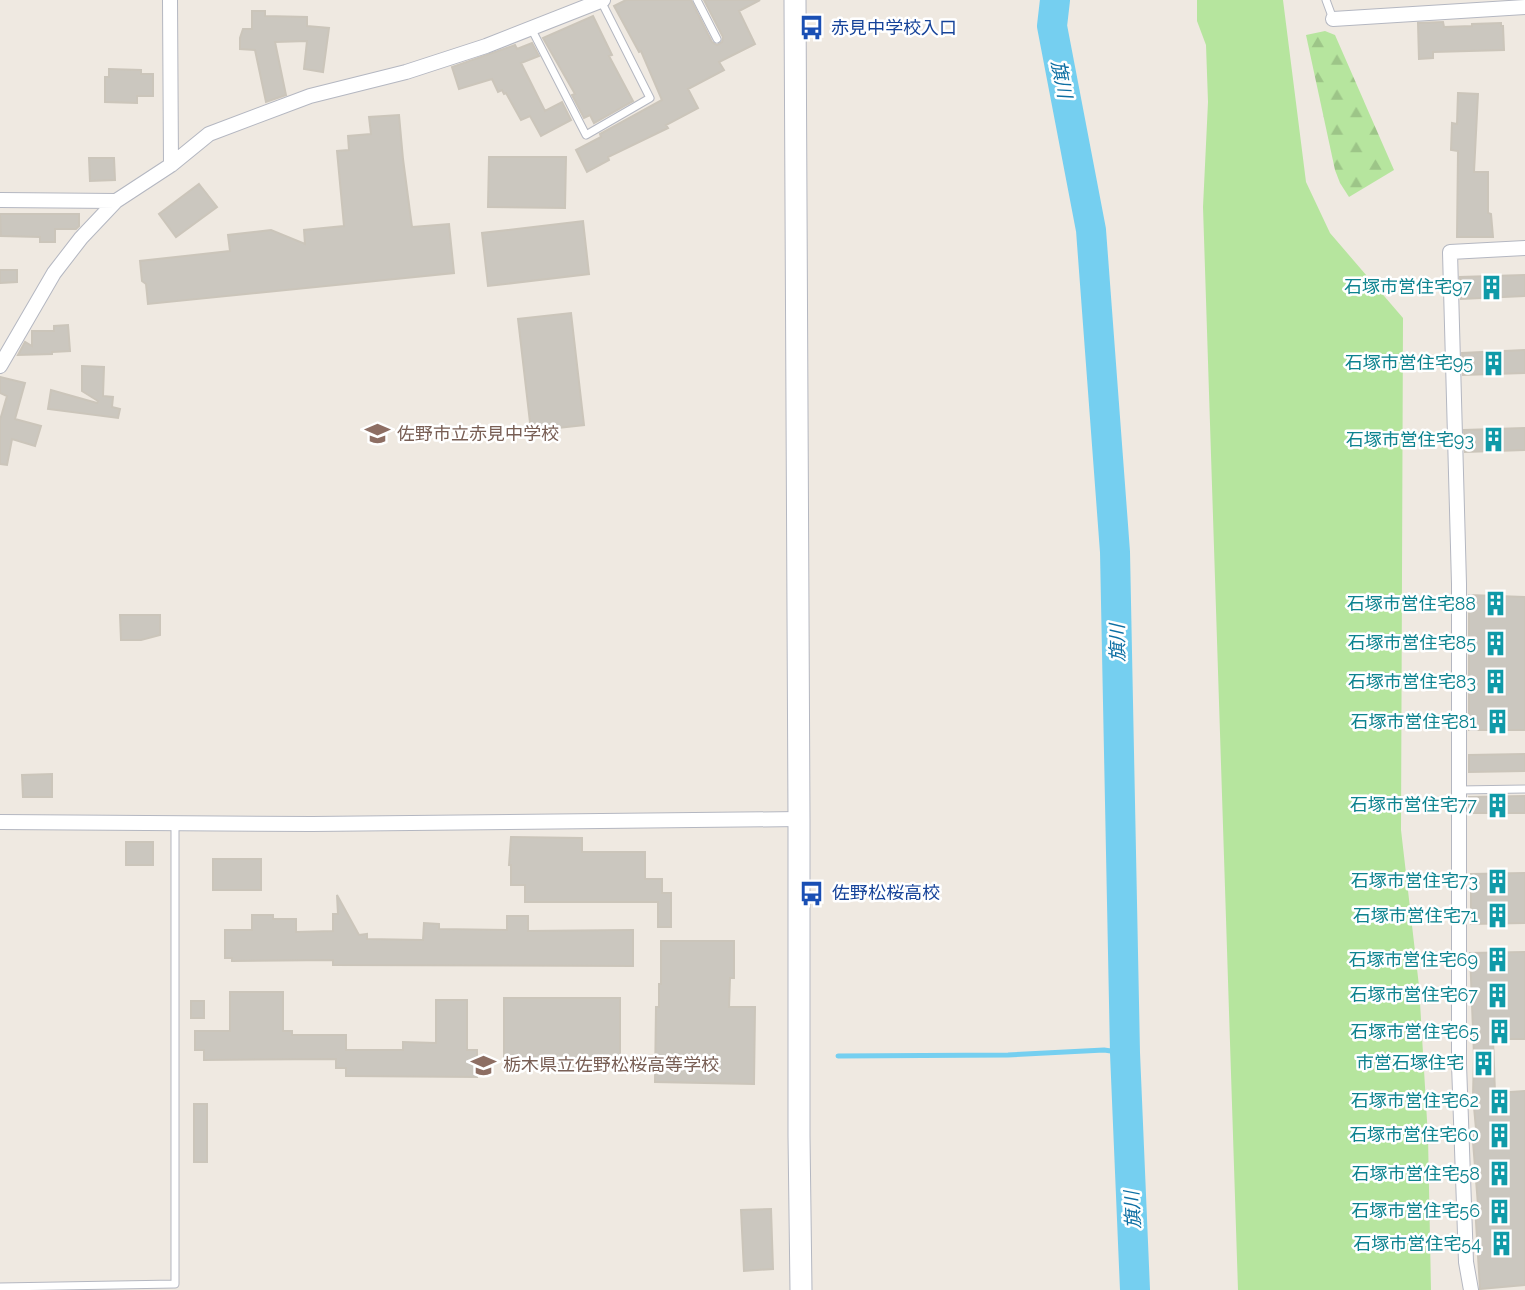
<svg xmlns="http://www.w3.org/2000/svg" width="1525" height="1290" viewBox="0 0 1525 1290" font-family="Raleway,'Noto Sans JP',sans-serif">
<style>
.forest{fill:url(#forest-firs)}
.park{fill:#b6e59e}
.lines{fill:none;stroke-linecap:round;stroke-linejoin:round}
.stream{stroke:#75cff0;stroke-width:5}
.river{stroke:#75cff0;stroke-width:30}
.building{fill:#cbc7bf;stroke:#cbc5ba;stroke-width:2}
.lane-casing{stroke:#b4b7c1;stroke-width:9}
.street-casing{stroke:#b4b7c1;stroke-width:16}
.secondary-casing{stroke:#b4b7c1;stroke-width:23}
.lane{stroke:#fff;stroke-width:7}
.street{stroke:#fff;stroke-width:14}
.secondary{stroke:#fff;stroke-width:21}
.labels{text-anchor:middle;stroke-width:5;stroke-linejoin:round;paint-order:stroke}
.transit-label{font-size:18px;fill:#164399;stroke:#fff;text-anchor:start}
.culture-label{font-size:18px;fill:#0d838f;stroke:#fff;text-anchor:end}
.education-label{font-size:18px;fill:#785e54;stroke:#fff;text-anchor:start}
.water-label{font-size:19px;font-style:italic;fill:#0d6fa3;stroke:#fff}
</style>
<defs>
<pattern id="forest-firs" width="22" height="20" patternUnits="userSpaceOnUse" patternTransform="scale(1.75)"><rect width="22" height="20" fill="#b6e59e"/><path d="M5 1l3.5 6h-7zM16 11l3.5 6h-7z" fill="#9dc588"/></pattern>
</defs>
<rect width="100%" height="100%" fill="#efe9e1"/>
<path class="forest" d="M1325 31 1335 35 1394 170 1349 197 1340 183 1335 170 1306 35Z"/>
<path class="park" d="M1197 0H1283L1306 182 1330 233 1403 318 1401 830 1419 986 1428 1137 1431 1290H1238L1203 207 1208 102 1206 45 1197 21Z"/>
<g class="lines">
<path class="stream" d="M838 1056 1008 1055 1104 1050 1125 1053"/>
<path class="river" d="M1055 0 1052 26 1091 230 1115 552 1125 1053 1135 1290"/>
</g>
<path class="building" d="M626 0H691L712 42 717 45 722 42 723 37 704 0H760L739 11 755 44 719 62 724 70 688 89 698 108 666 125 668 128 608 157 609 160 587 172 576 150 601 137 600 134 662 100 641 51 639 52 614 6Z
M252 11H265V16L307 17V26L329 28 323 72 304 69 307 41 275 42 286 95 266 102 255 50 240 49V38L243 29H252Z
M593 16 612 55 609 56 633 101 594 123 590 115 584 118 572 95 575 94 543 38Z
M1443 22 1444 27 1472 26V24L1501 23V26H1503L1504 50 1433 52V58L1419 59 1418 23Z
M532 43 539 56 521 63 545 111 562 102 571 120 541 136 530 116 521 120 506 93 504 94 502 90 498 92 492 79 459 89 452 67 515 45 517 49Z
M109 69 141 70V74H153V96H137V103L105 102V77H109Z
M1458 93 1478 94 1474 172H1488V213L1491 214 1493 237H1457L1458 151 1451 150 1452 123 1457 124Z
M399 115 403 159 412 227 449 224 454 273 148 304 146 284 142 281 140 261 230 251 228 235 271 230 305 244 304 230 344 226 337 151 349 150 348 136 371 134 369 117Z
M489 157H566L565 208 488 207Z
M89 158H114L115 180 90 181Z
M199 184 217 207 176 237 159 214Z
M0 214H79V226L76 229H55V242H40V237L1 236Z
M583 221 589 274 488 286 482 233Z
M0 270H17V282L0 283Z
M1525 275V296L1461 299 1460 277Z
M571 313 584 425 531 431 518 319Z
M68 325 70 351 52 352V354L18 355 25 342 32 346V331H54V326Z
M1525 350V373L1463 375 1462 353Z
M82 366 104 367 103 396 113 397 112 407 120 409 118 418 48 409 51 390 97 403 98 401 82 391Z
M0 377 25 383 15 419 41 426 35 446 12 439 7 465 0 464V420L7 396 0 393Z
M1525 428V450L1465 452 1464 430Z
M1469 595 1525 597V730H1469Z
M120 615H160V635L141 640H121Z
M1525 754V771L1469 772V755Z
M52 774V797H23L22 775Z
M1525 796V813H1469V797Z
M511 837 582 838V852H645V879H662V893H671V927H658V902H525V885H511V865H509Z
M126 842H153V865H126Z
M213 859H261V890H213Z
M1525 873V923L1471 924V874Z
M337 895 359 935 367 934V939L423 940 424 923 439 924V929L507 930V916H528V931L633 930V966L333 965V960L232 961V958H225V930H252V915H273V919H296V932L333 931V914H338Z
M661 941H734V978H730L729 1007H755L754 1084 655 1082 656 1007H659V984H661Z
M1525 952V1039H1493L1495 1093 1525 1091V1285L1480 1289 1475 1205H1478L1472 1129H1476L1473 1096 1474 1056 1470 953Z
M230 992H283V1031H292V1035H346V1050H403V1042L436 1043V1000H467V1050H477V1077L346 1076V1068H336V1059L204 1060V1050H195V1031H230Z
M504 998H620V1068H504Z
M191 1001H204V1018H191Z
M194 1104H207V1162H194Z
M771 1209 773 1269 744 1271 741 1210Z"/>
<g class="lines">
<defs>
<path id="lane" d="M697 0 717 39
M1326 0 1333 19
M531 28 586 135 650 98 601 1
M1459 790 1525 789
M0 1287 175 1284V824"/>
<path id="street" d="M170 0 171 165
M1333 19 1525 7
M0 200 116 201
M0 366 54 273 81 238 116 201 171 165 209 134 310 96 406 72 486 46 603 0
M0 822 312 824 799 819
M1471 1290 1466 1262 1459 1064V584L1450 252 1525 248"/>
<path id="secondary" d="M795 0 799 819V1136L801 1290"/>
</defs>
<use href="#lane" class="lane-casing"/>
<use href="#street" class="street-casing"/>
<use href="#secondary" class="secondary-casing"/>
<use href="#lane" class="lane"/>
<use href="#street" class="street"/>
<use href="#secondary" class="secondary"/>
</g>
<defs>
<symbol id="bus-bare" viewBox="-9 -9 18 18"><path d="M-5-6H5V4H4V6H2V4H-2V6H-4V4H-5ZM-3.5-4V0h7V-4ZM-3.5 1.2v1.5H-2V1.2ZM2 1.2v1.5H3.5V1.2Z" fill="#1a4fb4" stroke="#fff" stroke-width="2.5" paint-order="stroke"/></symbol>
<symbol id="building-bare" viewBox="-9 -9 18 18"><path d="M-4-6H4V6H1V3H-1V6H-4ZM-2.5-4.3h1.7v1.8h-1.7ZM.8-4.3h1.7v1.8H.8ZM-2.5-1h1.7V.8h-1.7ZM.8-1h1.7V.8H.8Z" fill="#0f9aa8" stroke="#fff" stroke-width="2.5" paint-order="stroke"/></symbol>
<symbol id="school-bare" viewBox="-9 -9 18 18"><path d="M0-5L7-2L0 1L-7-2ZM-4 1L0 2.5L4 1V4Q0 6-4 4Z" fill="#8d6e63" stroke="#fff" stroke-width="2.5" paint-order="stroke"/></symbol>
</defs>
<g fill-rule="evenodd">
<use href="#bus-bare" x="794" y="10" width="35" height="35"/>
<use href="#building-bare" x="1474" y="270" width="35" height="35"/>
<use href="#building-bare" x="1476" y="346" width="35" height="35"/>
<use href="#school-bare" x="360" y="416" width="35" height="35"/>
<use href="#building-bare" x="1476" y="422" width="35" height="35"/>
<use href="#building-bare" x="1478" y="586" width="35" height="35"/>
<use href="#building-bare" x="1478" y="626" width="35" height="35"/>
<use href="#building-bare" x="1478" y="664" width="35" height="35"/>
<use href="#building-bare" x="1480" y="704" width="35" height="35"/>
<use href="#building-bare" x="1480" y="788" width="35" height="35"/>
<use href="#building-bare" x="1480" y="864" width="35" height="35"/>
<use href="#bus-bare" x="794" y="876" width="35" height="35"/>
<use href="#building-bare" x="1480" y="898" width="35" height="35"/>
<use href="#building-bare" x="1480" y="942" width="35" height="35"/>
<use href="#building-bare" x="1480" y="978" width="35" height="35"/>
<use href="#building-bare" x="1482" y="1014" width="35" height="35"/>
<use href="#building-bare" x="1466" y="1046" width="35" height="35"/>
<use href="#school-bare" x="466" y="1048" width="35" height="35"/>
<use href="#building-bare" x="1482" y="1084" width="35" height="35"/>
<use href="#building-bare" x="1482" y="1118" width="35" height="35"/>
<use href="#building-bare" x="1482" y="1156" width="35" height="35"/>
<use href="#building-bare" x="1482" y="1194" width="35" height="35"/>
<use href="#building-bare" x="1484" y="1226" width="35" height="35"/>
</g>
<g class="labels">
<g class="transit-label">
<text x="831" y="34">赤見中学校入口</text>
<text x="832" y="899">佐野松桜高校</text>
</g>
<g class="culture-label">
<text x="1472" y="293">石塚市営住宅97</text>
<text x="1473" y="369">石塚市営住宅95</text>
<text x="1474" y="446">石塚市営住宅93</text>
<text x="1476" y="610">石塚市営住宅88</text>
<text x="1476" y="649">石塚市営住宅85</text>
<text x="1476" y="688">石塚市営住宅83</text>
<text x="1477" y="728">石塚市営住宅81</text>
<text x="1477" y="811">石塚市営住宅77</text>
<text x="1478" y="887">石塚市営住宅73</text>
<text x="1478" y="922">石塚市営住宅71</text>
<text x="1478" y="966">石塚市営住宅69</text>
<text x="1478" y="1001">石塚市営住宅67</text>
<text x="1479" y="1038">石塚市営住宅65</text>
<text x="1464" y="1069">市営石塚住宅</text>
<text x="1479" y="1107">石塚市営住宅62</text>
<text x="1479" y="1141">石塚市営住宅60</text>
<text x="1480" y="1180">石塚市営住宅58</text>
<text x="1480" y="1217">石塚市営住宅56</text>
<text x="1481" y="1250">石塚市営住宅54</text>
</g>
<g class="education-label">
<text x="397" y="440">佐野市立赤見中学校</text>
<text x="503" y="1071">栃木県立佐野松桜高等学校</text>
</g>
<g class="water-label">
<text transform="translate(1062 79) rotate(79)" y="7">旗川</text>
<text transform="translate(1117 643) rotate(-91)" y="7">旗川</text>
<text transform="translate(1132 1210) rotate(-93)" y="7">旗川</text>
</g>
</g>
</svg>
